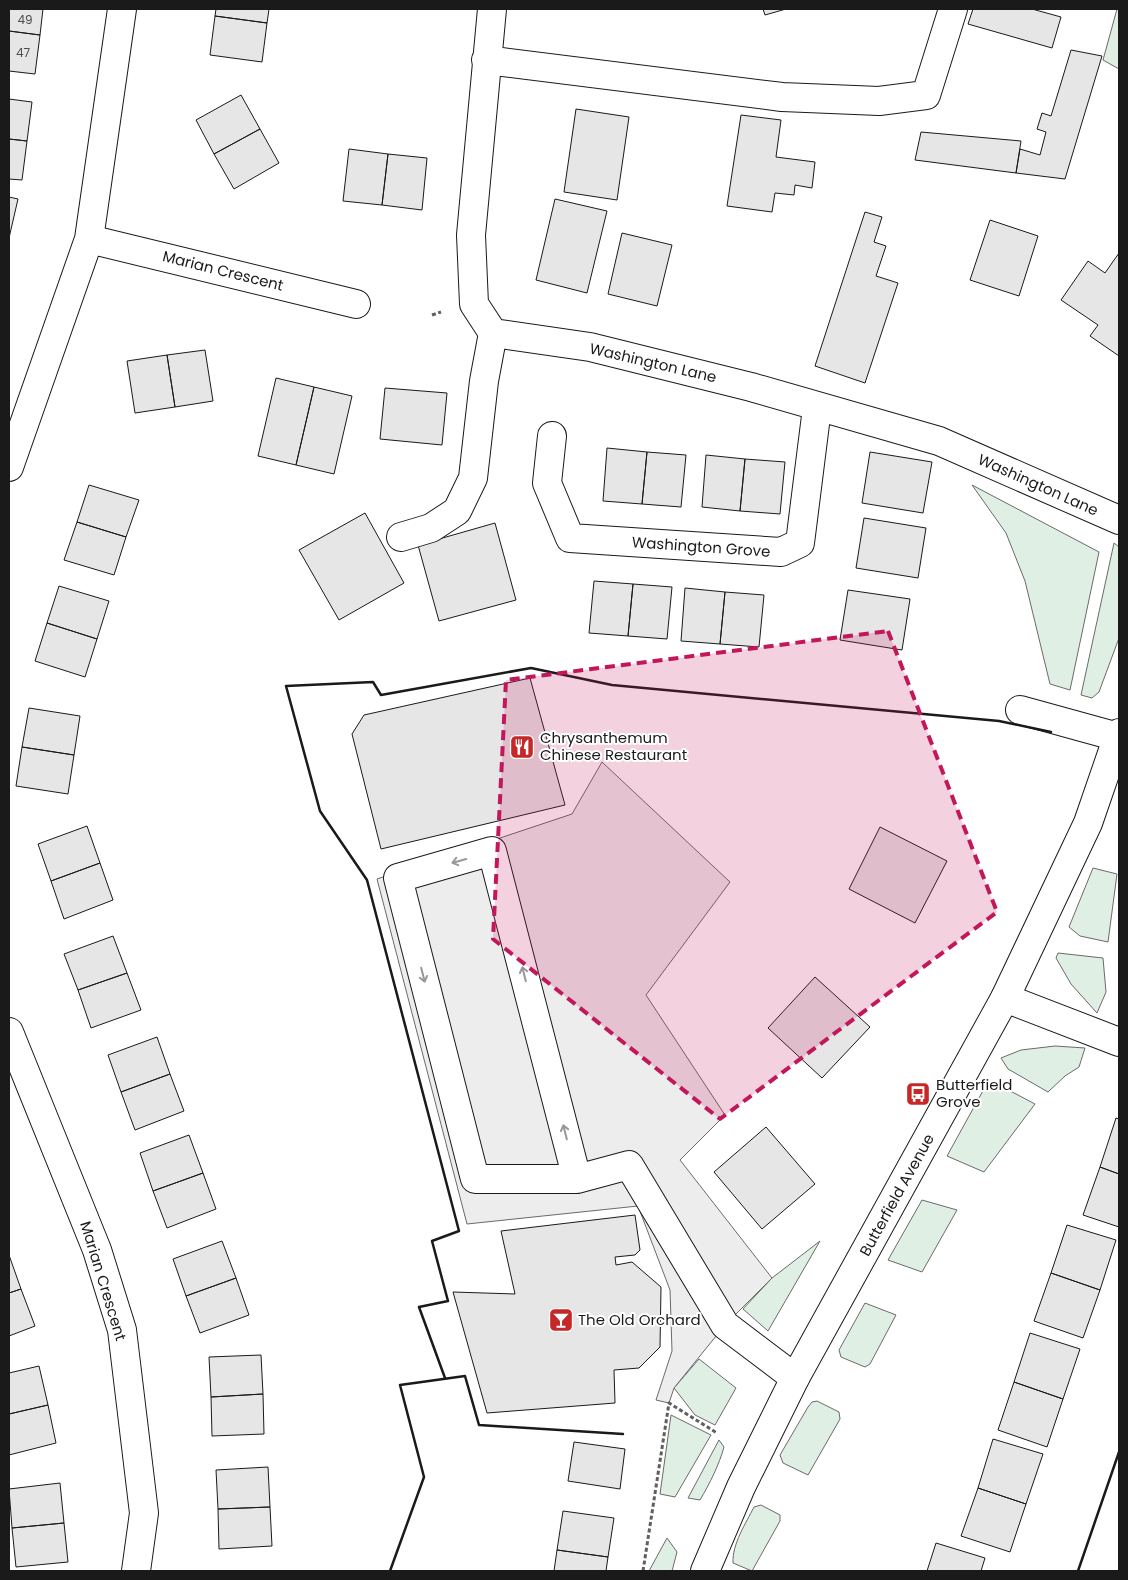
<svg xmlns="http://www.w3.org/2000/svg" width="1128" height="1580" viewBox="0 0 1128 1580" font-family="Poppins,sans-serif">
<style>
.green{fill:#e0efe3;stroke:#6a6a6a}
.parking{fill:#ededed;stroke:#6a6a6a}
.building{fill:#e6e6e6;stroke:#1a1a1a}
.lines{fill:none;stroke-linecap:round;stroke-linejoin:round}
.minor-casing{stroke:#1a1a1a;stroke-width:30}
.major-casing{stroke:#1a1a1a;stroke-width:30}
.path{stroke:#5f5f5f;stroke-width:3;stroke-dasharray:4 2.5;stroke-linecap:butt}
.minor{stroke:#fff;stroke-width:28}
.major{stroke:#fff;stroke-width:28}
.wall{stroke:#1a1a1a;stroke-width:2.5}
.oneway{stroke:#989898}
.marked{fill:#c2185b;fill-opacity:0.2;stroke:#c2185b;stroke-width:4;stroke-dasharray:10 6;stroke-linejoin:round}
.labels{text-anchor:middle;stroke-width:4;stroke-linejoin:round;paint-order:stroke}
.number-label{font-size:12px;fill:#4d4d4d}
.street-label{font-size:15px;fill:#1a1a1a;stroke:#fff}
.poi-label{font-size:15px;fill:#1a1a1a;stroke:#fff;text-anchor:start}
</style>
<rect width="100%" height="100%" fill="#fff"/>
<path class="green" d="M1117 9H1119V69L1103 60Z
M972 485 1099 552 1070 690 1050 684 1025 581 1006 533Z
M1114 543 1119 547V638L1099 692 1092 698 1081 695Z
M1093 868 1117 874 1108 942 1080 936 1069 927Z
M1058 953 1103 958 1106 992 1097 1013 1071 984 1056 958Z
M1055 1046 1085 1048 1079 1067 1065 1076 1048 1092 1008 1069 1001 1058 1021 1050Z
M999 1085 1035 1104 984 1172 947 1156 985 1087Z
M922 1200 957 1210 922 1272 888 1260Z
M820 1241 768 1331 743 1309 772 1278Z
M865 1303 896 1315 870 1364 865 1367 841 1357 839 1350Z
M699 1359 736 1388 715 1425 695 1415 674 1388Z
M817 1401 839 1412 840 1419 808 1475 783 1463 780 1455 808 1407 812 1402Z
M671 1415 711 1435 675 1497 660 1494Z
M719 1440 724 1447C719 1465 710 1483 700 1500L688 1498Z
M761 1505 780 1515V1521L752 1571 733 1563C732 1544 746 1523 754 1507Z
M667 1538 677 1552 672 1571H649Z"/>
<path class="parking" d="M602 762 730 882 646 995 725 1115 680 1160 772 1278 725 1325 674 1388 669 1403 656 1400 672 1351 670 1290 638 1206 467 1224 377 879 572 814Z"/>
<path class="building" d="M9 9H43L40 35 9 31Z
M216 9H269L267 23 215 16Z
M763 9H786L765 15Z
M973 9H1032L1061 17 1052 48 968 24Z
M215 16 267 23 262 62 210 55Z
M9 31 40 35 35 74 9 71Z
M1071 50 1102 56 1065 179 1016 173 1020 149 1040 155 1046 132 1037 129 1042 113 1051 116Z
M241 95 260 129 214 154 196 120Z
M9 99 32 102 27 141 9 139Z
M576 109 629 117 617 200 564 192Z
M741 115 781 120 776 157 815 162 812 188 795 185 794 195 775 193 772 212 727 206Z
M260 129 279 163 234 189 214 154Z
M921 132 1021 141 1016 173 915 160Z
M9 139 27 141 22 180 9 179Z
M349 149 388 154 382 205 343 201Z
M388 154 427 158 422 210 382 205Z
M9 197 18 199 9 238Z
M555 199 607 211 587 293 536 280Z
M865 212 882 217 874 242 886 246 876 276 898 283 865 383 815 366Z
M990 220 1038 236 1019 296 970 280Z
M622 233 672 245 657 306 608 294Z
M1119 253V356L1090 336 1098 325 1061 300 1088 261 1105 273Z
M205 350 213 401 175 407 167 355Z
M167 355 175 407 135 413 127 361Z
M276 378 314 387 296 465 258 456Z
M314 387 352 396 334 474 296 465Z
M385 388 447 393 442 445 380 439Z
M607 448 647 452 642 504 603 501Z
M647 452 686 455 681 507 642 504Z
M870 452 932 462 923 513 862 503Z
M706 455 745 459 740 511 702 507Z
M745 459 785 462 780 514 740 511Z
M89 485 139 500 126 537 77 522Z
M365 513 404 583 339 620 299 550Z
M864 518 926 528 918 578 856 568Z
M77 522 126 537 114 575 64 560Z
M495 523 516 600 439 621 418 545Z
M594 581 633 584 628 636 589 633Z
M633 584 672 587 667 639 628 636Z
M59 586 109 601 97 639 47 623Z
M685 588 725 592 720 644 681 641Z
M848 590 910 599 902 650 840 640Z
M725 592 764 595 759 647 720 644Z
M47 623 97 639 85 677 35 661Z
M530 678 565 805 381 849 352 734 364 715Z
M29 708 80 716 74 755 22 747Z
M22 747 74 755 68 794 16 786Z
M87 826 100 863 51 881 38 844Z
M880 827 947 861 915 923 849 889Z
M100 863 113 900 64 919 51 881Z
M113 936 127 973 78 990 64 954Z
M127 973 141 1010 91 1028 78 990Z
M815 977 870 1027 822 1078 768 1028Z
M157 1037 170 1074 121 1092 108 1055Z
M170 1074 184 1111 135 1130 121 1092Z
M1116 1118 1119 1119V1174L1100 1167Z
M766 1127 815 1184 762 1229 714 1172Z
M189 1135 203 1173 153 1191 140 1153Z
M1100 1167 1119 1174V1227L1083 1215Z
M203 1173 216 1209 167 1228 153 1191Z
M635 1215 640 1250 635 1255 615 1257 616 1265 632 1262 661 1287 660 1347 639 1368 614 1370 615 1403 487 1413 453 1292 515 1294 501 1231Z
M1067 1225 1116 1240 1100 1290 1051 1273Z
M222 1241 236 1278 186 1296 173 1259Z
M9 1255 21 1289 9 1293Z
M1051 1273 1100 1290 1083 1338 1034 1321Z
M236 1278 249 1315 200 1333 186 1296Z
M21 1289 35 1326 9 1336V1293Z
M1030 1333 1080 1349 1063 1399 1014 1382Z
M261 1355 263 1394 211 1397 209 1357Z
M39 1366 48 1405 9 1414V1373Z
M1014 1382 1063 1399 1047 1447 998 1430Z
M263 1394 264 1434 212 1436 211 1397Z
M48 1405 56 1443 9 1455V1414Z
M993 1439 1043 1454 1026 1504 978 1488Z
M574 1442 625 1449 620 1489 568 1481Z
M268 1467 270 1507 218 1509 216 1470Z
M60 1483 64 1523 12 1528 9 1489Z
M978 1488 1026 1504 1010 1552 961 1536Z
M270 1507 272 1546 219 1549 218 1509Z
M563 1511 614 1518 608 1557 557 1550Z
M64 1523 68 1562 16 1567 12 1528Z
M936 1543 985 1558 981 1571H927Z
M557 1550 608 1557 606 1571H554Z"/>
<g class="lines">
<defs>
<path id="minor" d="M492 9 471 235 474 304 493 333 590 347 751 387 939 441 1119 520
M486 60 782 97 879 101 926 95 953 9
M89 239 356 304
M552 436 547 483 570 538 781 552 800 543 817 408
M9 467 89 239 122 9
M401 537 431 528 457 511 473 478 484 381 493 333
M1020 710 1118 737
M1005 998 1119 1042
M9 1032 97 1250 122 1330 144 1513 136 1571
M577 1179 492 851 398 878 475 1179H577L629 1165 725 1325 795 1378"/>
<path id="major" d="M705 1571 741 1487 795 1378 1005 998 1088 823 1119 733"/>
</defs>
<use href="#minor" class="minor-casing"/>
<use href="#major" class="major-casing"/>
<path class="path" d="M432 315 441 312
M643 1571 669 1403 717 1433"/>
<use href="#minor" class="minor"/>
<use href="#major" class="major"/>
<path class="wall" d="M445 1378 419 1307 448 1301 432 1241 459 1231 367 880 320 811 286 686 373 682 381 695 531 668 612 685 999 721 1051 732
M390 1571 424 1477 400 1385 465 1376 479 1425 623 1434
M1078 1571 1119 1452"/>
</g>
<defs><path id="oneway-shaft" d="M-6 0H5M1.5-3L5.5 0L1.5 3" fill="none" stroke-width="1.6" stroke-linecap="round" stroke-linejoin="round" transform="scale(1.25)"/></defs>
<g class="oneway">
<use href="#oneway-shaft" transform="translate(459 861) rotate(164)"/>
<use href="#oneway-shaft" transform="translate(524 974) rotate(-104)"/>
<use href="#oneway-shaft" transform="translate(423 975) rotate(76)"/>
<use href="#oneway-shaft" transform="translate(565 1132) rotate(-104)"/>
</g>
<path class="marked" d="M888 631 997 912 720 1119 493 939 506 680Z"/>
<defs>
<symbol id="restaurant-square" viewBox="-11 -11 22 22"><rect x="-9" y="-9" width="18" height="18" rx="4" fill="#c62828" stroke="#fff"/><path d="M-5-6h1v4h1v-4h1v4h1v-4h1v5L-1.5 .5V6h-2V.5L-5-1ZM5-6V6H3V1.5H1.5Q1.5-4 5-6Z" fill="#fff"/></symbol>
<symbol id="bus-square" viewBox="-11 -11 22 22"><rect x="-9" y="-9" width="18" height="18" rx="4" fill="#c62828" stroke="#fff"/><path d="M-5-6H5V4H4V6H2V4H-2V6H-4V4H-5ZM-3.5-4V0h7V-4ZM-3.5 1.2v1.5H-2V1.2ZM2 1.2v1.5H3.5V1.2Z" fill="#fff"/></symbol>
<symbol id="bar-square" viewBox="-11 -11 22 22"><rect x="-9" y="-9" width="18" height="18" rx="4" fill="#c62828" stroke="#fff"/><path d="M-6-5H6L.8 .8V4.5H3.5V6h-7V4.5H-.8V.8Z" fill="#fff"/></symbol>
</defs>
<g fill-rule="evenodd">
<use href="#restaurant-square" x="508" y="733" width="28" height="28"/>
<use href="#bus-square" x="904" y="1080" width="28" height="28"/>
<use href="#bar-square" x="547" y="1306" width="28" height="28"/>
</g>
<g class="labels">
<g class="number-label">
<text x="25" y="24">49</text>
<text x="23" y="57">47</text>
</g>
<g class="street-label">
<text transform="translate(223 271) rotate(14)" y="5">Marian Crescent</text>
<text transform="translate(653 363) rotate(13)" y="5">Washington Lane</text>
<text transform="translate(1038 485) rotate(24)" y="5">Washington Lane</text>
<text transform="translate(701 547) rotate(4)" y="5">Washington Grove</text>
<text transform="translate(897 1195) rotate(-61)" y="5">Butterfield Avenue</text>
<text transform="translate(103 1281) rotate(73)" y="5">Marian Crescent</text>
</g>
<g class="poi-label">
<text x="540" y="743">Chrysanthemum<tspan x="540" dy="17">Chinese Restaurant</tspan></text>
<text x="936" y="1090">Butterfield<tspan x="936" dy="17">Grove</tspan></text>
<text x="578" y="1325">The Old Orchard</text>
</g>
</g>
<rect width="1128" height="1580" fill="none" stroke="#1a1a1a" stroke-width="20"/>
</svg>
